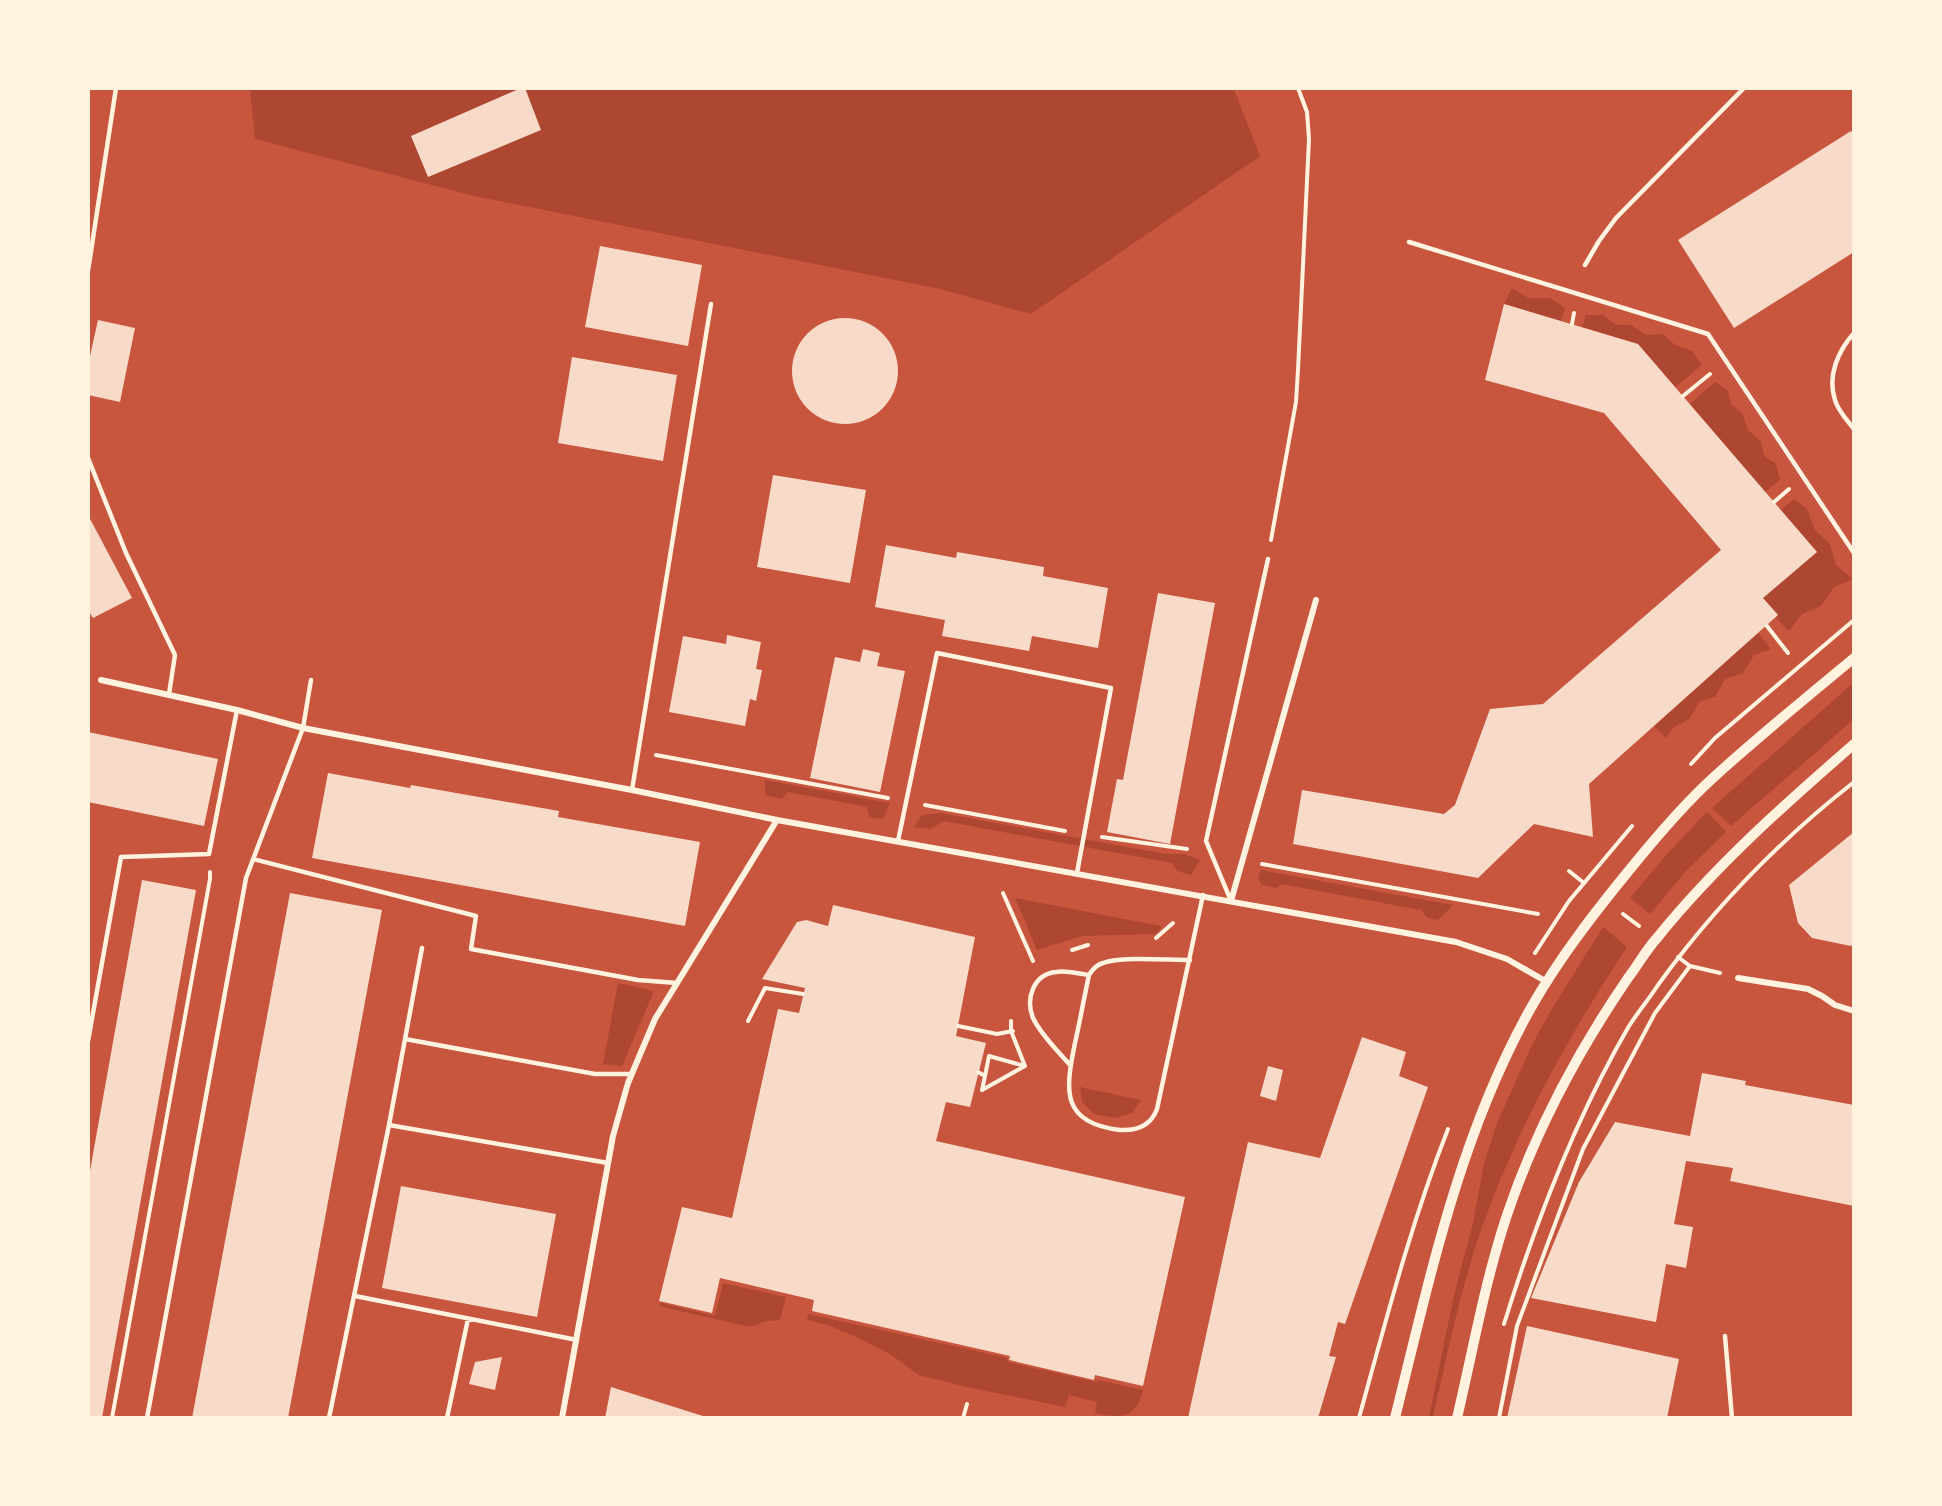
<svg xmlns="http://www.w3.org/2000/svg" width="1942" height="1506" viewBox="0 0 1942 1506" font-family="'PT Sans Narrow',sans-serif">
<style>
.green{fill:#ae4732}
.building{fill:#f7dbc8}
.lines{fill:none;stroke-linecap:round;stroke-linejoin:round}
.path{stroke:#fff3e0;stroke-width:4}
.service{stroke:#fff3e0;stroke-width:4.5}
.minor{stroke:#fff3e0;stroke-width:6}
.tertiary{stroke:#fff3e0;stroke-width:10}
</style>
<rect width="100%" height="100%" fill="#c8553d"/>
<path class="green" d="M250 89H1234L1260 156 1031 314 940 289 474 196 255 139Z
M1512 288 1528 298H1550L1565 308 1561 321 1504 304Z
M1586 315H1603L1616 325H1631L1646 335 1663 334 1675 345 1692 351 1702 365 1675 387 1638 344 1582 327Z
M1715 382 1728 391 1731 404 1742 413 1748 430 1761 441 1764 456 1776 464 1780 480 1765 492 1690 404Z
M1794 499 1807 509 1815 530 1830 544 1836 565 1853 579 1834 587 1821 606 1802 614 1789 631 1776 618 1778 615 1763 598 1817 552 1781 510Z
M1758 633 1771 649 1754 655 1743 673 1725 679 1715 697 1700 701 1689 719 1674 727 1666 738 1654 726Z
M1853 683V720L1731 826 1712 808Z
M765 780 890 803 883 819 869 817 867 807 788 792 782 799 765 795Z
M1707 812 1726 832 1686 871 1650 914 1630 898 1666 855Z
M941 813 1166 854H1184L1200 860 1191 875 1177 871 1172 863 944 821 930 829 914 827 922 815Z
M1261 870 1453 905 1438 920 1428 918 1421 910 1281 884 1277 888 1261 885 1258 877Z
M1015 898 1161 926 1160 930 1155 934 1082 936 1037 950Z
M1603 927 1627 947C1567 1038 1515 1132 1479 1236 1459 1295 1447 1357 1433 1417H1429L1454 1295 1473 1223 1484 1163 1497 1123 1532 1045 1553 1007Z
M618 983 654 991 622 1066 603 1064Z
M1080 1087 1141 1100 1132 1113 1115 1118 1094 1114 1082 1102Z
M723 1283 786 1297 780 1320 765 1321 750 1327 659 1306 660 1303 715 1316Z
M808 1314 1008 1358 1007 1362 1096 1382 1098 1380 1143 1390C1137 1418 1119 1419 1095 1413L1097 1402 1069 1395 1065 1407 967 1387 919 1375 890 1354 859 1338 828 1325 807 1320Z"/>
<path class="building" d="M521 88H525L541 130 428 177 411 136Z
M1851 131 1854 135V252L1734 328 1678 240Z
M600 246 702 265 688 346 585 327Z
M1504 304 1638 344 1817 552 1763 598 1778 615 1589 784 1593 837 1534 824 1478 878 1293 844 1302 790 1444 814 1455 805 1490 709 1543 704 1721 550 1604 413 1485 380Z
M792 371a53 53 0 1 1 106 0a53 53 0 1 1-106 0Z
M98 320 135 328 120 402 88 395V365Z
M572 357 677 375 663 461 558 443Z
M773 475 866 490 850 583 757 567Z
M88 515 132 598 93 618 88 610Z
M886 545 956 558 957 552 1044 567 1043 576 1108 588 1098 648 1032 636 1029 651 942 636 945 620 875 607Z
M1158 593 1215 603 1170 844 1107 832 1117 779 1123 780Z
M727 635 761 642 756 669 762 670 756 701 750 699 745 726 669 712 683 636 726 644Z
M863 649 880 653 877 666 905 671 880 792 810 778 835 657 860 662Z
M88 732 218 759 204 826 88 802Z
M328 773 410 788 411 785 559 811 558 817 700 842 685 926 312 858Z
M1854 832V944L1851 946 1812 938 1798 923 1789 885Z
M142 880 196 890 102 1418H88V1182Z
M290 893 382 910 288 1418H192Z
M833 905 975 937 956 1036 986 1043 970 1107 946 1102 936 1141 1185 1197 1143 1386 1095 1375 1094 1380 1009 1360 1010 1356 812 1311 814 1300 720 1278 712 1313 659 1301 682 1207 732 1218 778 1009 799 1013 805 988 762 979 797 922 806 920 828 926Z
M1362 1037 1406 1052 1399 1076 1428 1087 1345 1324 1338 1322 1329 1356 1336 1357 1318 1418H1188L1248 1142 1320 1158Z
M1268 1066 1283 1070 1276 1101 1260 1096Z
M1702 1073 1746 1081 1745 1085 1854 1105V1206L1730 1181 1733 1168 1686 1161 1674 1224 1693 1227 1686 1268 1666 1264 1656 1322 1531 1298 1579 1182 1615 1122 1690 1136Z
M401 1186 556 1214 537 1317 382 1288Z
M1527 1326 1679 1359 1667 1418H1507Z
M502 1357 495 1390 469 1384 475 1362Z
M611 1387 706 1417V1418H605Z"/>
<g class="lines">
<path class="path" d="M1572 324 1574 313
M1683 396 1710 374
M1774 502 1789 489
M1271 540 1296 402 1298 370 1309 139 1307 112 1298 88
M1767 626 1788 653
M656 755 888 798
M1691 764 1715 738 1854 620
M925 805 1065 831
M1102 837 1187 849
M1262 864 1538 914
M1569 871 1584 883
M1003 893 1033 961
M1623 914 1639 926
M1156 938 1173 923
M1072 950 1088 945
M1535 953 1569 901 1632 826
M1678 957 1690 966 1720 973
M748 1021 765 988 803 994
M958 1026 997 1034 1013 1031
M978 1072 985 1076 989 1056 1025 1066 1011 1031V1021
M985 1076 982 1090 1025 1066
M1504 1324C1536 1221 1575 1119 1629 1026 1638 1012 1649 999 1658 985 1713 909 1780 840 1854 782
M112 1418 210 879V872
M963 1418 967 1404
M1359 1418C1386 1320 1411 1223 1448 1129
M1499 1418 1517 1326 1583 1149 1655 1013 1690 966"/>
<path class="service" d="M1409 242 1708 334 1854 553
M1585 265 1599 241 1616 218 1744 88
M88 271 116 88
M1854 333C1838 351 1827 376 1835 400 1838 411 1847 420 1854 429
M88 458 126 553 175 655 169 694
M632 790 711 304
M898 841 937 653 1111 688 1077 873
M253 859 476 916 471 949 638 980 677 983
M1231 901 1206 841 1268 559
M1190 960C1168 960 1121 956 1103 963 1096 965 1092 970 1089 975 1084 998 1080 1021 1075 1043 1065 1091 1061 1123 1120 1130 1137 1131 1151 1125 1157 1109L1203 895
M405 1039 595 1074H631
M88 1041 121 857 209 854 237 710
M1070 1065C1058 1051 1041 1035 1033 1018 1025 998 1034 974 1056 972 1067 970 1078 974 1089 975
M389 1125 608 1163
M355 1296 577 1340
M1725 1336 1732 1418
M147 1418 246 878 303 728 311 680
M329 1418 389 1125 422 948
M447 1418 468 1319"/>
<path class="minor" d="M101 680 237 710 303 728 632 790 777 820 1456 942 1507 959 1547 982
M1231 901 1316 600
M1738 978 1808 989 1822 996 1835 1005 1854 1011
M562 1418 613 1136 628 1083 655 1019 777 820"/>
<path class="tertiary" d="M1395 1418C1430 1277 1460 1133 1532 1006 1560 957 1595 912 1631 868 1657 836 1684 804 1714 777 1759 736 1807 697 1854 658
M1457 1418C1473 1350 1485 1281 1507 1215 1535 1132 1578 1051 1628 978 1638 965 1646 950 1657 938 1715 866 1784 805 1854 744"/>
</g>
<rect width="1942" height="1506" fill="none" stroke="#fff3e0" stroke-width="180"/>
</svg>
